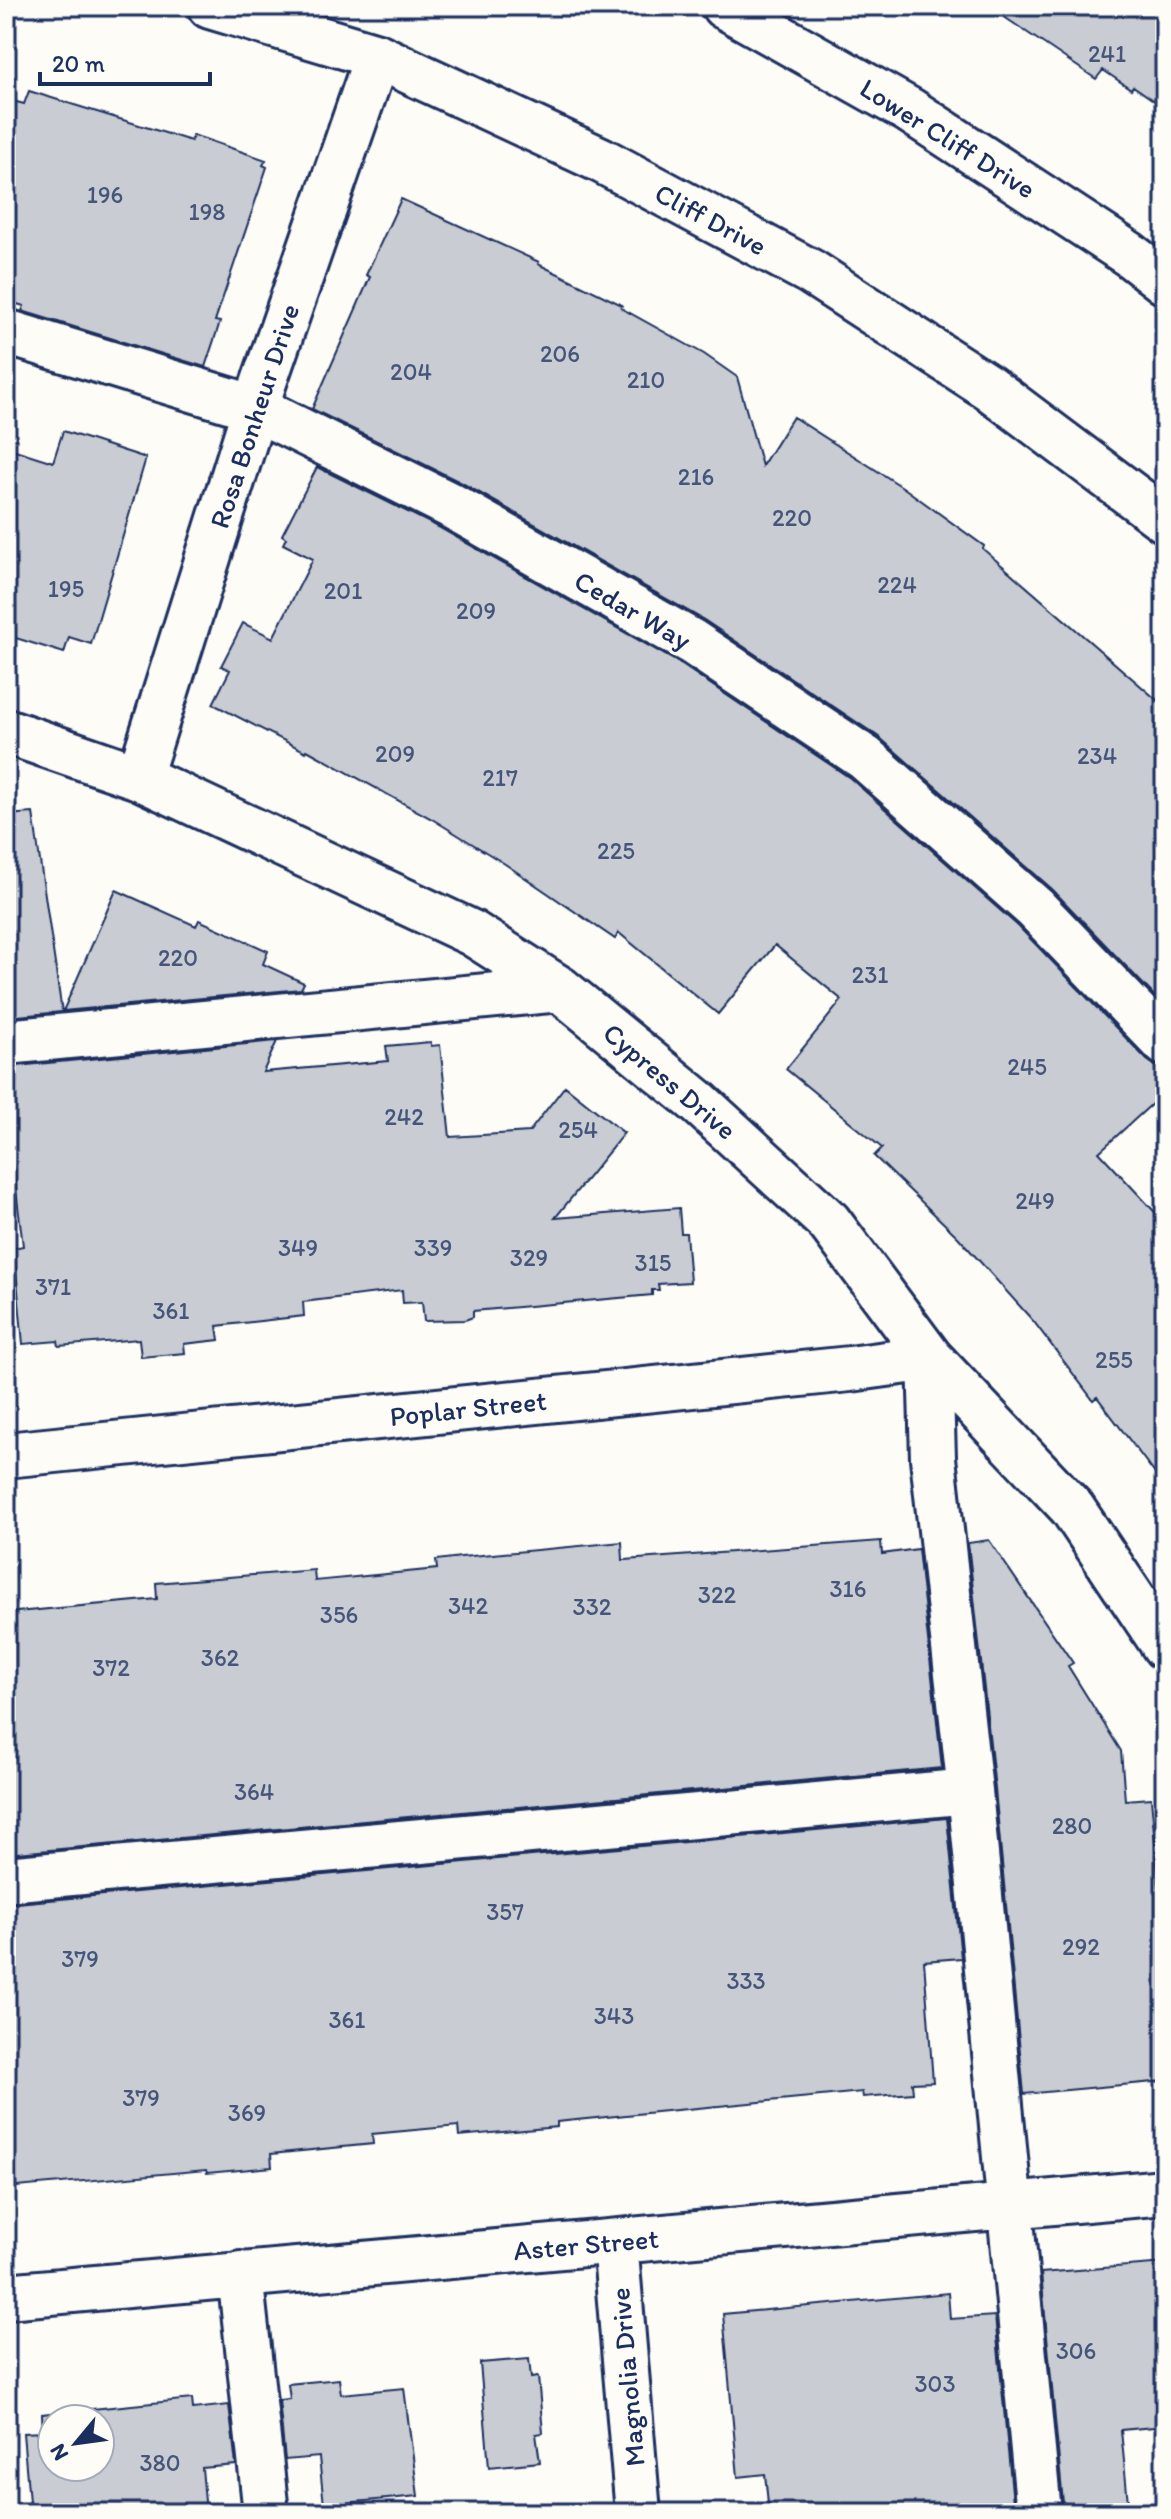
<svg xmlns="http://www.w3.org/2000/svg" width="1171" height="2519" viewBox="0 0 1171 2519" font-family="Itim,sans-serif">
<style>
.building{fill:#c9ccd3;stroke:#1b2f5e;stroke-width:2;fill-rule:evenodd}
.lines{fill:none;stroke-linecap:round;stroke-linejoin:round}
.minor-casing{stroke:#1b2f5e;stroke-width:50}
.minor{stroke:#fdfcf7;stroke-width:44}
.labels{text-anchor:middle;stroke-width:6;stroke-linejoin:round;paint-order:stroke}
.number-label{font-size:24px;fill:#46567b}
.street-label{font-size:28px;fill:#1b2f5e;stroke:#fdfcf7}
</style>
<rect width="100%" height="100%" fill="#fdfcf7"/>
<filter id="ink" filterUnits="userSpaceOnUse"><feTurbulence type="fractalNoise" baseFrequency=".0125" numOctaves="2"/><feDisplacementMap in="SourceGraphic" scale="16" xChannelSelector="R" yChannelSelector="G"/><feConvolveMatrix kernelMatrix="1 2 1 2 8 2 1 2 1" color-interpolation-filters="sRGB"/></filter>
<g filter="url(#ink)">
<path class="building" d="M988 6H1165V108L1133 86 1131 89 1103 70 1096 79Z
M29 91 191 141 193 135 266 160 263 165 267 167 215 321 220 322 205 367 22 311 24 306 6 301V99L24 104Z
M401 199 539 262 538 264 622 305 621 308 704 354 737 377 762 466 793 417 904 488 984 546 983 549 1165 707V1007L1052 889 879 737 704 620 462 483 312 409 370 277 366 275Z
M63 431 146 458 91 644 69 637 64 653 6 635V447L53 462Z
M317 467 438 527 679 663 850 778 1018 926 1147 1060 1157 1067H1165V1092L1099 1152 1165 1223V1487L1097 1397 1093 1400 1034 1322 958 1237 874 1156 882 1148 786 1069 842 1000 775 945 718 1014 619 933 615 939 505 864 432 819 307 750 306 752 213 704 230 670 221 666 243 623 273 638 313 559 283 544 286 538 282 535Z
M33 813 62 1012 6 1017V815Z
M116 890 196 926 199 920 268 951 263 964 304 983 301 989 63 1011Z
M277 1041 263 1072 388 1061 386 1046 431 1042V1046L440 1045 450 1137 529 1132 565 1086 624 1133 555 1218 679 1208 681 1233H686L690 1282 658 1284 659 1290H652V1295L473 1311V1317L465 1320 424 1321 422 1302 403 1303 402 1290 303 1302 304 1316 217 1326 219 1340 184 1344 185 1353 141 1357 139 1339 59 1346 58 1341 23 1344 14 1248 23 1246 11 1150 6 1151V1067Z
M989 1540 1073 1663 1068 1666 1121 1751 1125 1800 1151 1798 1160 1899H1165V2081L1024 2094 995 1789 968 1543Z
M881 1541 882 1554 918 1549 942 1768 6 1854V1613L157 1599 156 1583 314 1570 315 1581 437 1569 436 1560 461 1557 622 1542 623 1560H625Z
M947 1818 961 1958 924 1961 933 2082 912 2083 913 2093 863 2097 862 2092 656 2112 557 2122V2127L459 2136 458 2126 372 2134 373 2144 271 2154 272 2167 207 2173 206 2170 6 2188V1904Z
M1165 2263V2426L1121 2430 1129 2513H1064L1041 2273Z
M948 2293 950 2319 995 2316 1014 2513H769L765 2474 738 2477 723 2314Z
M529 2359 531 2378 538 2377 543 2433 536 2434 540 2462 489 2467 480 2363Z
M339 2379 341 2394 404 2388 418 2496 324 2505 319 2457 285 2460 279 2400 290 2399 288 2384Z
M192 2399 193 2409 229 2405 236 2465 202 2468 206 2513H30L23 2433 43 2432 42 2414ZM52 2419H100V2467H52Z"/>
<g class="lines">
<defs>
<path id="minor" d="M210 6 377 56 601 160 811 272 988 387 1165 520
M724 6 909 110 1129 254 1165 282
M6 332 255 408 450 505 692 642 865 758 1035 908 1165 1043
M6 731 139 777 472 933 560 989 698 1102 829 1222 930 1358 1072 1508 1165 1647
M139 777 255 408 377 56
M6 1042 560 989
M6 1455 850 1369 930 1358 933 1458 970 1791 1039 2513
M6 1879 970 1791
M615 2242 638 2513
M240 2274 266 2513
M6 2296 1165 2192"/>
</defs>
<use href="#minor" class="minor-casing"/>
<use href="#minor" class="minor"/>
</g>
</g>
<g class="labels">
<g class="number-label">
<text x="1107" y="62">241</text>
<text x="105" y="203">196</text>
<text x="207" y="220">198</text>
<text x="560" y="362">206</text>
<text x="411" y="380">204</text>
<text x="646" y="388">210</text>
<text x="696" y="485">216</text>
<text x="792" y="526">220</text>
<text x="897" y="593">224</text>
<text x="66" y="597">195</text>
<text x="343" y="599">201</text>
<text x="476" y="619">209</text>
<text x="395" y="762">209</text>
<text x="1097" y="764">234</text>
<text x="500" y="786">217</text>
<text x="616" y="859">225</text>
<text x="178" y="966">220</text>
<text x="870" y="983">231</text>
<text x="1027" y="1075">245</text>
<text x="404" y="1125">242</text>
<text x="578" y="1138">254</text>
<text x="1035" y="1209">249</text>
<text x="298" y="1256">349</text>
<text x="433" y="1256">339</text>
<text x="529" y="1266">329</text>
<text x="653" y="1271">315</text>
<text x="53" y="1295">371</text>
<text x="171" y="1319">361</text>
<text x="1114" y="1368">255</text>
<text x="848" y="1597">316</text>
<text x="717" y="1603">322</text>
<text x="468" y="1614">342</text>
<text x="592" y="1615">332</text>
<text x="339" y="1623">356</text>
<text x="220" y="1666">362</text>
<text x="111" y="1676">372</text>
<text x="254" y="1800">364</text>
<text x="1072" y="1834">280</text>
<text x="505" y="1920">357</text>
<text x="1081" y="1955">292</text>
<text x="80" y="1967">379</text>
<text x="746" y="1989">333</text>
<text x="614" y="2024">343</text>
<text x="347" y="2028">361</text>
<text x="141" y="2106">379</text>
<text x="247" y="2121">369</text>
<text x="1076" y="2359">306</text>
<text x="935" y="2392">303</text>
<text x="160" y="2471">380</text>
</g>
<g class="street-label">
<text transform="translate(948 138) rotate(32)" y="10">Lower Cliff Drive</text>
<text transform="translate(711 219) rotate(28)" y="10">Cliff Drive</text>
<text transform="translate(254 416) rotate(-72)" y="10">Rosa Bonheur Drive</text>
<text transform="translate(633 610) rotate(30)" y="10">Cedar Way</text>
<text transform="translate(670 1081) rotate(40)" y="10">Cypress Drive</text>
<text transform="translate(468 1408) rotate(-6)" y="10">Poplar Street</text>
<text transform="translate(586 2244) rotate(-5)" y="10">Aster Street</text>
<text transform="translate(627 2377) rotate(-95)" y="10">Magnolia Drive</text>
</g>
</g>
<rect width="1171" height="2519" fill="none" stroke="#fdfcf7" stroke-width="32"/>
<rect x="16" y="16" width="1139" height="2487" fill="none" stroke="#1b2f5e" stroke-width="3" filter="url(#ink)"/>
<g transform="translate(76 2443) rotate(241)"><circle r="38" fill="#fdfcf7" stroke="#a3aaba" stroke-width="2"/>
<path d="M0-6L14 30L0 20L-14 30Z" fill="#1b2f5e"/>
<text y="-12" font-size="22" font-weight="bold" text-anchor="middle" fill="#1b2f5e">N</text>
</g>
<path d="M40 72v12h170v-12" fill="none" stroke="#1b2f5e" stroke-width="4"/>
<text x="52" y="72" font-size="24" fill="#1b2f5e" stroke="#fdfcf7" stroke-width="6" paint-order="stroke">20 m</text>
</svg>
